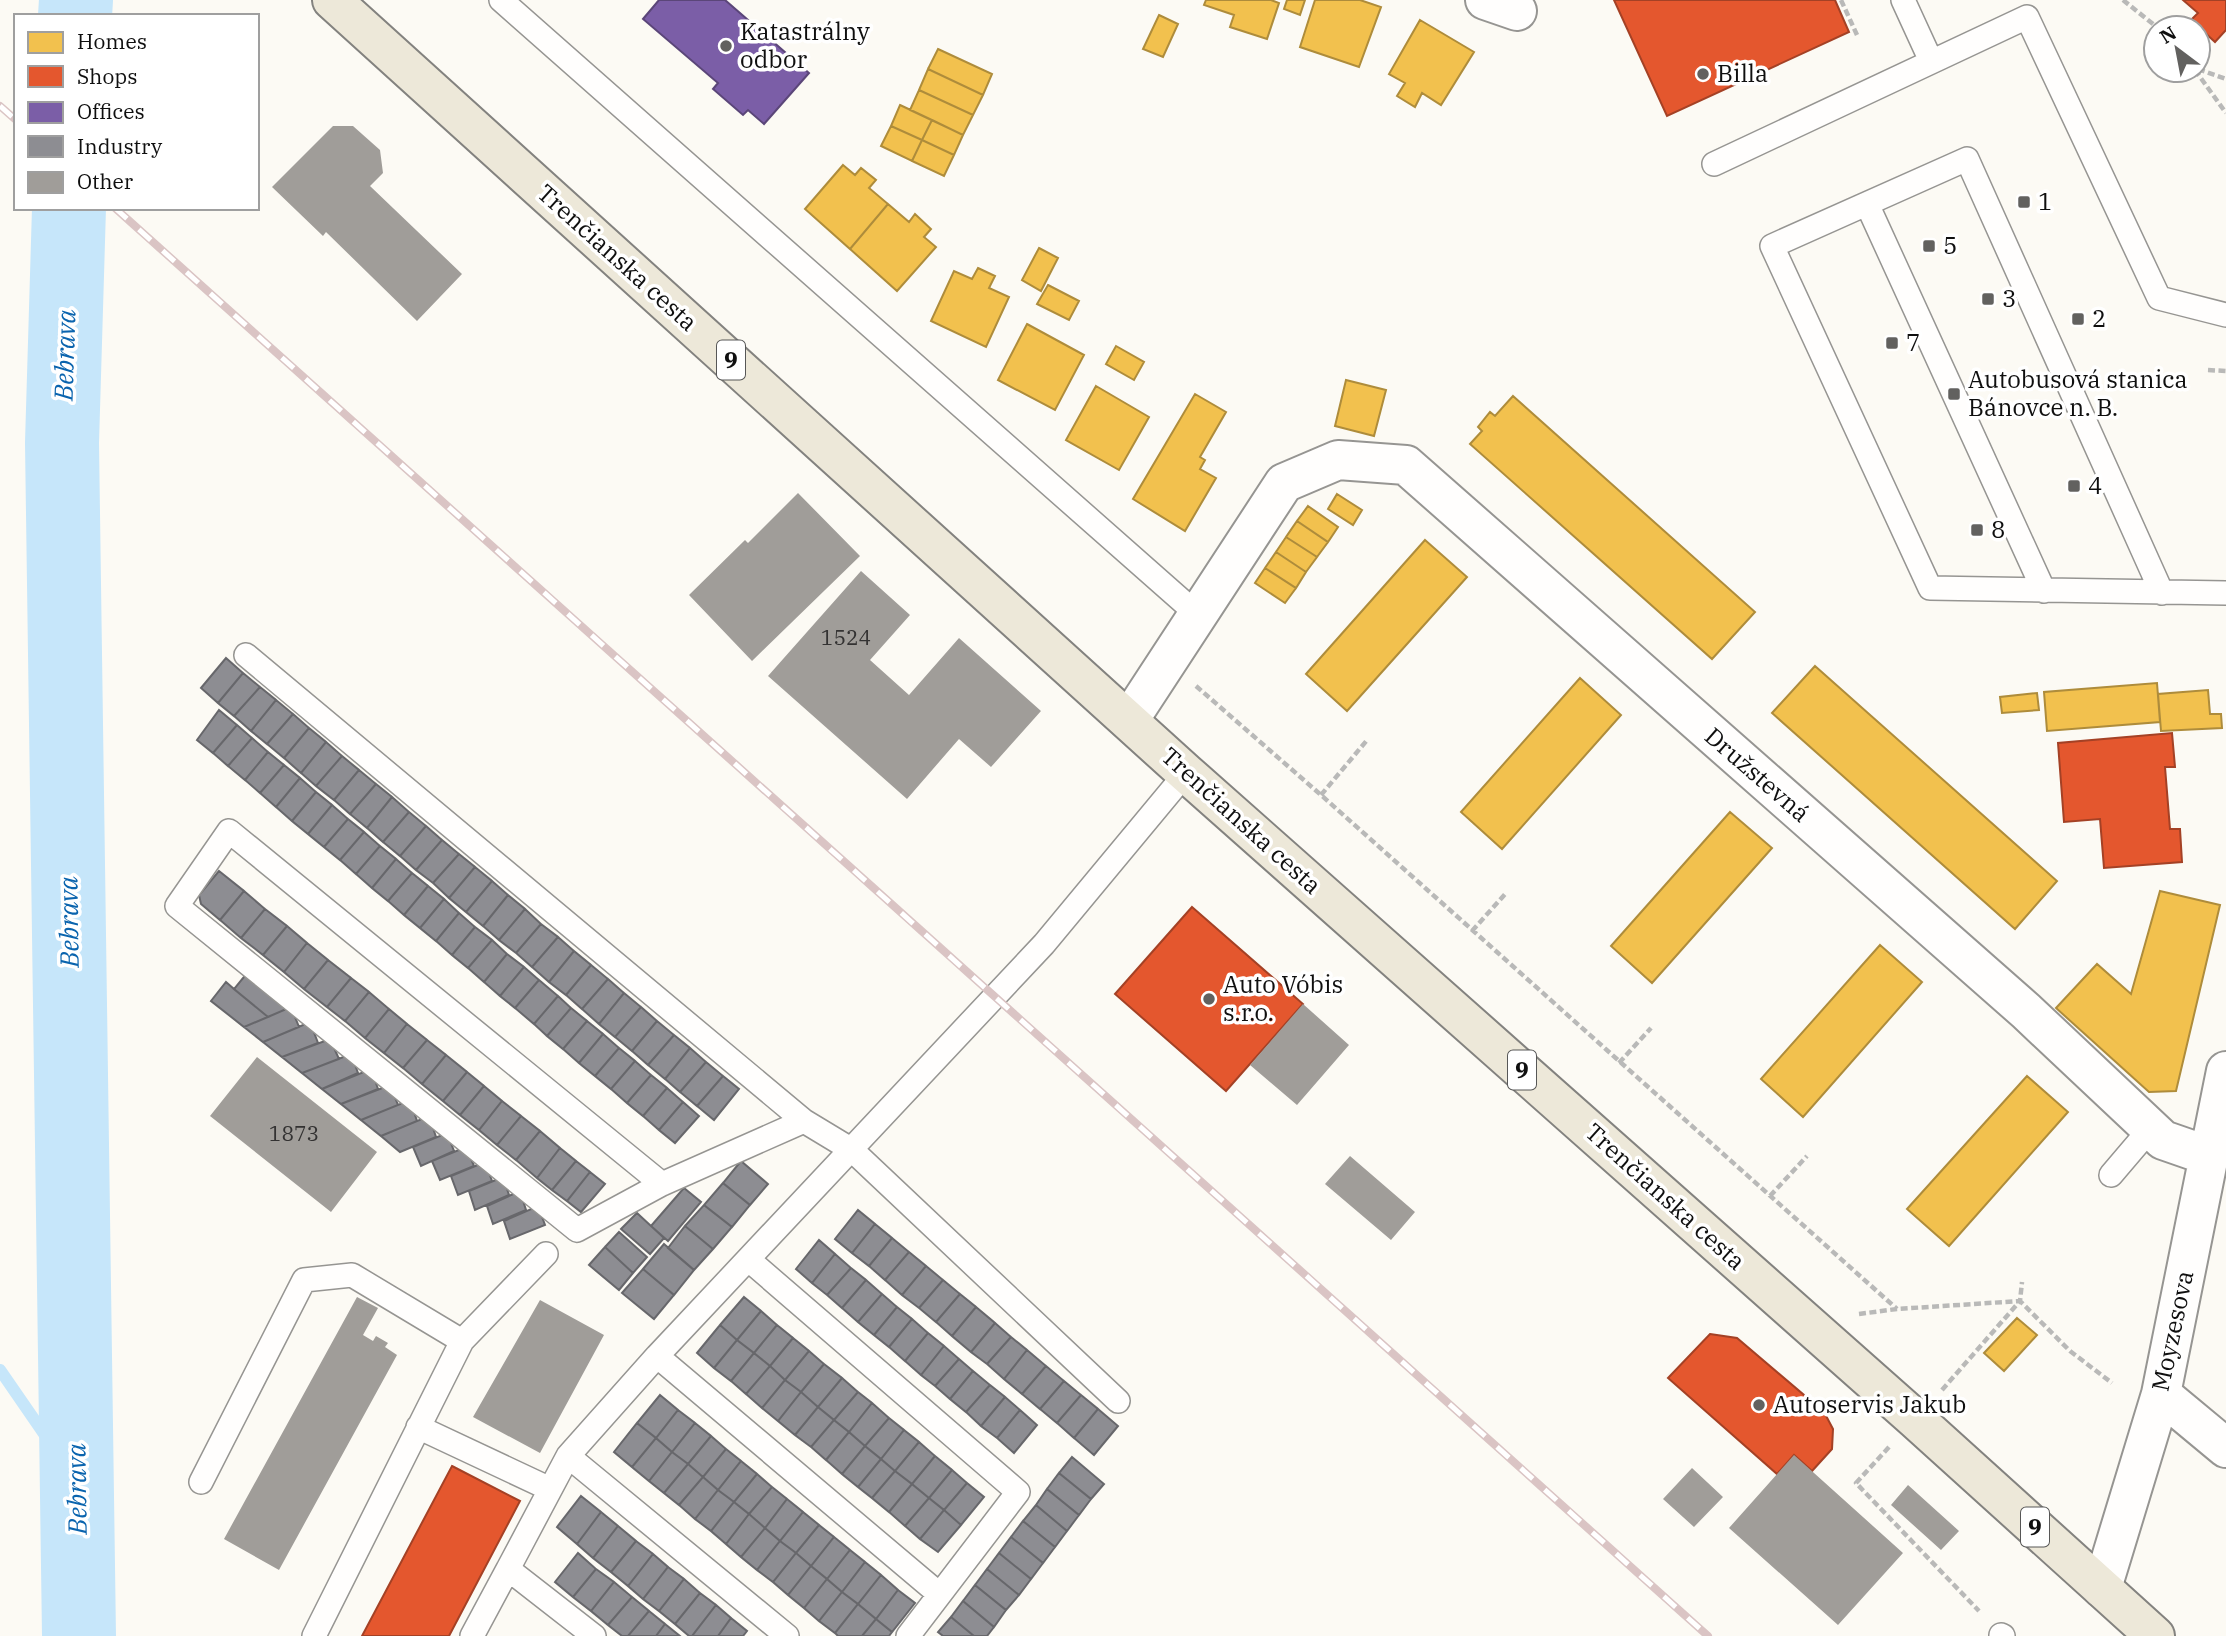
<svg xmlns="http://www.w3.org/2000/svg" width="2226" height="1636" viewBox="0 0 2226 1636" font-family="'IBM Plex Serif',serif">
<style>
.homes{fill:#f2c14e;stroke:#ae8c3b;stroke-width:2}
.shops{fill:#e4572e;stroke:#a44125;stroke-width:2}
.offices{fill:#7b5ea7;stroke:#5b4679;stroke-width:2}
.industry{fill:#8d8d92;stroke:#67676b;stroke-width:2}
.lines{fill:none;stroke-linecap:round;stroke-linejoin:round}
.stream{stroke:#c6e6fa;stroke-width:12}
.river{stroke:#c6e6fa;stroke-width:74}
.building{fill:#a09d99}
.lane-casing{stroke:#969592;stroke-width:26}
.street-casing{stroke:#969592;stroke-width:42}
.primary-casing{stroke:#83827f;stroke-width:42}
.path{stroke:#b9b9b8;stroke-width:4.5;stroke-dasharray:7 3.5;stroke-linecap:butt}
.lane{stroke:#fffefd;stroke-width:23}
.street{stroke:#fffefd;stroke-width:38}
.primary{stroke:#ede8d9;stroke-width:38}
.rail-casing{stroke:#dac4c4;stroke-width:8}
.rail{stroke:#fff;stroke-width:5;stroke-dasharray:16;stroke-linecap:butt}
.poi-dot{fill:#62615f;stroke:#fff;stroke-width:2.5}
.labels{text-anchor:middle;stroke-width:7;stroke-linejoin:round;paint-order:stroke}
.number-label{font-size:21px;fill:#333232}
.shield{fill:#fff;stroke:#575757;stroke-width:2}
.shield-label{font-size:23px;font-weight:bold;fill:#0f0f0f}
.poi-label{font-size:24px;fill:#0f0f0f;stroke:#fff;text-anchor:start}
.street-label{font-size:24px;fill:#0f0f0f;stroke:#fff}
.water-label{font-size:26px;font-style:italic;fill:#0a64ae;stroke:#fff}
</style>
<rect width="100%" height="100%" fill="#fcfaf4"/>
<path class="homes" d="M1206 0H1271L1279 3 1267 39 1230 27 1234 15 1204 5Z
M1287 0H1305L1300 15 1284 9Z
M1315 0H1360L1381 7 1359 67 1300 47Z
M1159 15 1178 24 1163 57 1143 49Z
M1420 20 1474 52 1441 105 1422 93 1415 107 1397 96 1405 83 1389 74Z
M938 49 992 74 983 95 928 69Z
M928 69 983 95 973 115 919 90Z
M919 90 973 115 963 135 910 110Z
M900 105 932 120 922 140 891 126Z
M932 120 963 135 954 155 922 140Z
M891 126 922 140 912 161 881 146Z
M922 140 954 155 944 176 912 161Z
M843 165 855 175 861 168 876 180 869 188 888 204 850 249 805 209Z
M888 204 909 222 915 214 931 229 924 237 936 247 897 291 850 249Z
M1039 248 1058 258 1041 291 1022 280Z
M978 268 995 276 989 288 1009 297 986 347 931 321 954 271 972 279Z
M1048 285 1079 301 1069 320 1037 304Z
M1027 324 1084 355 1055 410 998 380Z
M1116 346 1144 362 1134 380 1106 364Z
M1346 380 1386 390 1374 436 1335 426Z
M1096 386 1149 417 1119 470 1066 440Z
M1195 394 1226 412 1200 457 1205 460 1200 469 1216 478 1185 531 1133 499Z
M1513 396 1755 612 1712 659 1470 444 1482 431 1478 427 1490 412 1495 416Z
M1337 494 1362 510 1353 525 1328 509Z
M1308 506 1338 527 1328 542 1297 521Z
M1297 521 1328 542 1317 557 1286 537Z
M1286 537 1317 557 1306 572 1276 552Z
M1425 540 1467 577 1347 711 1306 674Z
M1276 552 1306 572 1296 588 1265 568Z
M1265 568 1296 588 1285 603 1255 583Z
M1815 666 2057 881 2015 929 1772 713Z
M1580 678 1621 715 1502 849 1461 812Z
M2157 683 2160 722 2047 731 2044 692Z
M2208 690 2210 714H2221L2222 728 2161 731 2158 694Z
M2037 693 2039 710 2002 713 2000 697Z
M1730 812 1772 848 1652 983 1611 946Z
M2160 891 2220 905 2176 1091 2149 1092 2056 1008 2097 964 2131 994Z
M1880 945 1922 982 1803 1117 1761 1079Z
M2027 1076 2068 1112 1949 1246 1907 1209Z
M2017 1318 2037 1335 2004 1371 1984 1353Z"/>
<path class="shops" d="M1614 0H1835L1849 32 1667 116Z
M2183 0H2226V30L2215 42 2191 20 2198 13Z
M2172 733 2175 767H2165L2170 829H2180L2182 862 2104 868 2100 819 2064 822 2058 743Z
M1192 907 1303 1004 1226 1091 1115 994Z
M1710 1334 1737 1338 1824 1412 1833 1429 1832 1449 1812 1471 1794 1455 1777 1474 1668 1378Z
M452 1466 520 1501 449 1636H362Z"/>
<path class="offices" d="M659 0H725L809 73 764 124 748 110 743 115 713 89 718 83 643 19Z"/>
<path class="industry" d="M226 658 243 673 218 703 201 688Z
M243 673 260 687 234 716 218 703Z
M260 687 276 700 251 731 234 716Z
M276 700 293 714 267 744 251 731Z
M219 710 237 725 213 753 197 740Z
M293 714 309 728 284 758 267 744Z
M237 725 252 738 228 766 213 753Z
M309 728 326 742 301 773 284 758Z
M252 738 268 752 245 780 228 766Z
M326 742 342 756 316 786 301 773Z
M268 752 284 765 260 793 245 780Z
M342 756 359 770 334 800 316 786Z
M284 765 300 778 276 807 260 793Z
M359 770 376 784 350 814 334 800Z
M300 778 316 792 292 821 276 807Z
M376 784 392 797 367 828 350 814Z
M316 792 332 805 308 834 292 821Z
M392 797 409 812 383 842 367 828Z
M332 805 348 819 324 847 308 834Z
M409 812 426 826 400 856 383 842Z
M348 819 364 832 340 860 324 847Z
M426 826 442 840 416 870 400 856Z
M364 832 380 846 356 874 340 860Z
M442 840 459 854 433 883 416 870Z
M380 846 396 859 372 888 356 874Z
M459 854 475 867 449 898 433 883Z
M396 859 412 873 388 901 372 888Z
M475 867 492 881 466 912 449 898Z
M219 871 244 891 220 920 201 904 199 895Z
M412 873 428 886 404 915 388 901Z
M492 881 508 895 483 926 466 912Z
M428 886 444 899 420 928 404 915Z
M244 891 265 909 241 938 220 920Z
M508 895 525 909 499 940 483 926Z
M444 899 459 913 436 941 420 928Z
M265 909 287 926 263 955 241 938Z
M525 909 541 924 516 953 499 940Z
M459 913 475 927 452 955 436 941Z
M541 924 558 937 532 967 516 953Z
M287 926 307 943 284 972 263 955Z
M475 927 492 940 468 968 452 955Z
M558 937 574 951 549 982 532 967Z
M492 940 507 954 484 982 468 968Z
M307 943 328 960 304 989 284 972Z
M574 951 591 965 566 995 549 982Z
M507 954 524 967 500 996 484 982Z
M328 960 351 978 327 1007 304 989Z
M591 965 608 979 582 1009 566 995Z
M524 967 539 980 515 1008 500 996Z
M248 972 291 1007 268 1017 234 989Z
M351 978 369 992 345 1021 327 1007Z
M608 979 624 993 599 1024 582 1009Z
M539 980 558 996 534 1024 515 1008Z
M226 982 234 989 268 1017 244 1027 211 1001Z
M369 992 389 1009 365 1038 345 1021Z
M624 993 641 1007 615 1037 599 1024Z
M558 996 571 1008 547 1036 534 1024Z
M291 1007 299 1027 263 1042 244 1027Z
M641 1007 657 1021 632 1051 615 1037Z
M571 1008 587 1021 563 1049 547 1036Z
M389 1009 407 1024 384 1053 365 1038Z
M587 1021 603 1034 579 1063 563 1049Z
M657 1021 674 1035 648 1065 632 1051Z
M310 1022 318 1043 282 1057 263 1042Z
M407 1024 427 1040 403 1068 384 1053Z
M603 1034 619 1048 595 1076 579 1063Z
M674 1035 690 1048 665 1079 648 1065Z
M330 1039 339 1059 302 1073 282 1057Z
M427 1040 446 1055 422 1084 403 1068Z
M619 1048 635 1061 611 1089 595 1076Z
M690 1048 706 1062 680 1092 665 1079Z
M351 1054 358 1073 322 1089 302 1073Z
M446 1055 467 1072 443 1101 422 1084Z
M635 1061 651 1075 627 1103 611 1089Z
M706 1062 723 1076 697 1106 680 1092Z
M371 1069 378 1089 341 1104 322 1089Z
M467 1072 484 1086 460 1115 443 1101Z
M651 1075 667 1088 643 1116 627 1103Z
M723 1076 739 1089 714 1120 697 1106Z
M390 1085 398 1105 361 1120 341 1104Z
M484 1086 502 1101 479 1130 460 1115Z
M667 1088 683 1102 659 1130 643 1116Z
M410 1100 417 1121 381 1136 361 1120Z
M502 1101 521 1116 497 1145 479 1130Z
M683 1102 699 1116 675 1143 659 1130Z
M429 1116 436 1137 400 1152 381 1136Z
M521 1116 540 1131 516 1160 497 1145Z
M540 1131 560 1148 537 1178 516 1160Z
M447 1133 454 1151 421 1166 413 1147Z
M466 1147 474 1166 440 1180 432 1161Z
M560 1148 576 1161 552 1190 537 1178Z
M576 1161 590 1172 567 1201 552 1190Z
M741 1161 768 1184 750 1205 723 1183Z
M485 1162 492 1181 458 1195 451 1176Z
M590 1172 605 1184 581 1212 567 1201Z
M503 1177 509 1195 475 1210 469 1191Z
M723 1183 750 1205 732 1227 704 1205Z
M684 1188 701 1202 668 1241 651 1226Z
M520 1191 526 1210 493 1224 487 1206Z
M704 1205 732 1227 713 1249 685 1226Z
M538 1206 545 1225 510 1239 504 1221Z
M858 1210 875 1224 852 1253 835 1239Z
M637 1213 664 1238 650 1254 621 1229Z
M875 1224 892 1238 869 1266 852 1253Z
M685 1226 713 1249 694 1270 668 1248Z
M619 1232 647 1257 633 1273 605 1247Z
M892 1238 909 1252 885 1280 869 1266Z
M819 1240 835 1254 812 1283 796 1269Z
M664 1244 694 1270 674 1295 643 1269Z
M605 1247 633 1273 619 1290 589 1265Z
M909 1252 926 1266 902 1295 885 1280Z
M835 1254 851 1268 827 1295 812 1283Z
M926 1266 943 1280 919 1308 902 1295Z
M851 1268 866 1280 842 1308 827 1295Z
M643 1269 674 1295 654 1319 622 1293Z
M866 1280 882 1294 858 1322 842 1308Z
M943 1280 960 1294 936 1322 919 1308Z
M882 1294 897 1307 874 1335 858 1322Z
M960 1294 976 1307 952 1336 936 1322Z
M744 1297 761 1311 737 1340 720 1325Z
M897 1307 912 1319 889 1347 874 1335Z
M976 1307 995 1323 971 1352 952 1336Z
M761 1311 777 1325 754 1353 737 1340Z
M912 1319 928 1333 905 1361 889 1347Z
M995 1323 1011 1337 987 1364 971 1352Z
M720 1325 737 1340 714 1368 697 1353Z
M777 1325 793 1338 770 1366 754 1353Z
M928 1333 944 1346 921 1375 905 1361Z
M1011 1337 1027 1350 1004 1379 987 1364Z
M793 1338 809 1351 785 1380 770 1366Z
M737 1340 754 1353 731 1381 714 1368Z
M944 1346 959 1359 935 1386 921 1375Z
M1027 1350 1046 1366 1022 1394 1004 1379Z
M809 1351 824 1364 801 1392 785 1380Z
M754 1353 770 1366 746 1394 731 1381Z
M959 1359 973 1371 950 1399 935 1386Z
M824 1364 842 1378 818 1407 801 1392Z
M770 1366 785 1380 762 1408 746 1394Z
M1046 1366 1064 1381 1040 1409 1022 1394Z
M973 1371 990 1385 966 1412 950 1399Z
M842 1378 858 1392 834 1420 818 1407Z
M785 1380 801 1392 778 1421 762 1408Z
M1064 1381 1081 1395 1057 1423 1040 1409Z
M990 1385 1005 1397 981 1426 966 1412Z
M801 1392 818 1407 795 1435 778 1421Z
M858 1392 872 1403 849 1432 834 1420Z
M660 1395 678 1410 656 1438 637 1423Z
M1081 1395 1098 1409 1074 1438 1057 1423Z
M1005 1397 1020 1410 997 1438 981 1426Z
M872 1403 889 1418 865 1446 849 1432Z
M818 1407 834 1420 811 1447 795 1435Z
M1098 1409 1118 1426 1094 1455 1074 1438Z
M678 1410 695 1423 672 1452 656 1438Z
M1020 1410 1037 1425 1014 1453 997 1438Z
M889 1418 904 1430 881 1459 865 1446Z
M834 1420 849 1432 826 1460 811 1447Z
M637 1423 656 1438 632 1467 614 1452Z
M695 1423 711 1436 688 1464 672 1452Z
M904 1430 919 1442 895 1471 881 1459Z
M849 1432 865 1446 842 1474 826 1460Z
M711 1436 726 1449 703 1477 688 1464Z
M656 1438 672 1452 649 1481 632 1467Z
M919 1442 935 1456 912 1484 895 1471Z
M865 1446 881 1459 858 1487 842 1474Z
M726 1449 741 1461 718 1490 703 1477Z
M672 1452 688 1464 664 1493 649 1481Z
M935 1456 952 1470 929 1498 912 1484Z
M1072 1457 1104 1484 1091 1499 1059 1473Z
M881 1459 895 1471 872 1498 858 1487Z
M741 1461 757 1474 734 1502 718 1490Z
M688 1464 703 1477 679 1505 664 1493Z
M952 1470 967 1483 944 1510 929 1498Z
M895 1471 912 1484 889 1512 872 1498Z
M1059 1473 1091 1499 1079 1515 1047 1489Z
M757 1474 772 1487 749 1514 734 1502Z
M703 1477 718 1490 695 1519 679 1505Z
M967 1483 984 1497 961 1525 944 1510Z
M912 1484 929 1498 905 1526 889 1512Z
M772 1487 787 1499 765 1528 749 1514Z
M1047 1489 1079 1515 1067 1531 1036 1505Z
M718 1490 734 1502 711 1531 695 1519Z
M581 1496 601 1512 577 1544 557 1527Z
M929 1498 944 1510 920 1539 905 1526Z
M787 1499 803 1512 780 1541 765 1528Z
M734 1502 749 1514 726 1544 711 1531Z
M1036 1505 1067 1531 1055 1547 1023 1521Z
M944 1510 961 1525 938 1552 920 1539Z
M601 1512 618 1526 593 1558 577 1544Z
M803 1512 819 1525 796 1553 780 1541Z
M749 1514 765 1528 741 1557 726 1544Z
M1023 1521 1055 1547 1043 1563 1011 1537Z
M819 1525 834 1537 811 1566 796 1553Z
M618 1526 636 1541 611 1572 593 1558Z
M765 1528 780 1541 757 1570 741 1557Z
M834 1537 850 1550 827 1579 811 1566Z
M1011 1537 1043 1563 1031 1579 999 1553Z
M636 1541 653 1554 628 1586 611 1572Z
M780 1541 796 1553 773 1582 757 1570Z
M850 1550 865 1562 842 1592 827 1579Z
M578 1553 596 1569 573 1597 555 1582Z
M796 1553 811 1566 788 1595 773 1582Z
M999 1553 1031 1579 1019 1595 987 1569Z
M653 1554 668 1567 643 1599 628 1586Z
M865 1562 881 1575 858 1604 842 1592Z
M811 1566 827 1579 804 1608 788 1595Z
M668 1567 684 1579 659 1611 643 1599Z
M596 1569 614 1582 591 1611 573 1597Z
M987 1569 1019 1595 1006 1610 975 1585Z
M881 1575 898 1590 876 1619 858 1604Z
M684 1579 700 1593 675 1624 659 1611Z
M827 1579 842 1592 819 1621 804 1608Z
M614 1582 632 1597 608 1625 591 1611Z
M975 1585 1006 1610 994 1627 963 1601Z
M898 1590 915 1603 892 1632 876 1619Z
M842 1592 858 1604 835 1633 819 1621Z
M700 1593 716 1605 692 1636H689L675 1624Z
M632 1597 649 1611 628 1636H622L608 1625Z
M963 1601 994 1627 987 1636H974L951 1617Z
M858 1604 876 1619 862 1636H838L835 1633Z
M716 1605 731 1618 718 1636H692Z
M649 1611 665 1624 656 1636H628Z
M951 1617 974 1636H943L938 1632Z
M731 1618 747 1631 743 1636H718Z
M876 1619 892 1632 889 1636H862Z
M665 1624 680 1636H656Z"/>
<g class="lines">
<path class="stream" d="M0 1370 78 1483"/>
<path class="river" d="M75 16 76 0
M69 208 62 443 79 1636"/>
</g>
<path class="building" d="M333 126H353L380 150 383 173 370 186 462 274 417 321 326 232 323 236 272 187Z
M798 493 860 556 752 661 689 595 745 540 748 543Z
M861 571 910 615 870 660 909 695 959 638 1041 711 991 767 959 739 907 799 768 676Z
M1303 1004 1349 1045 1297 1105 1250 1065Z
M257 1057 377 1152 331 1212 210 1116Z
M1350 1156 1415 1212 1391 1240 1325 1184Z
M357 1297 378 1308 363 1335 373 1341 376 1336 388 1343 385 1347 397 1355 279 1570 224 1539Z
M540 1300 604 1335 540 1453 473 1417Z
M1794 1455 1903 1553 1838 1625 1729 1528Z
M1692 1468 1723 1497 1694 1527 1663 1499Z
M1908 1485 1959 1531 1941 1550 1891 1505Z"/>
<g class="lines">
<defs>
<path id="lane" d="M501 0 1198 615
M1903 0 1931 61
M1714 164 2027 17 2159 298 2226 315
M1867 204 2044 591
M2162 593 1967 159 1772 246 1930 588 2226 593
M246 655 804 1121 852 1150 1118 1401
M2111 1175 2151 1128
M662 1184 229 831 177 906 577 1230 662 1184 804 1121
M749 1260 1018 1492 908 1636
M657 1356 939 1594
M418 1427 550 1489
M568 1456 787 1636
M201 1482 304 1280 352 1275 462 1341
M2001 1635 2003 1636
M314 1636 462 1341 546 1254
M472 1636 508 1569
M594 1636 508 1569 568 1456 657 1356 1044 944 1186 773"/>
<path id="street" d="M1485 0 1517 11
M1129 720 1284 483 1338 460 1406 465 2026 1011 2163 1140 2209 1156
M2161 1394 2226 1448
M2102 1588 2161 1394 2226 1071"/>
<path id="primary" d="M332 0 1186 773 1915 1419 2155 1636"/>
</defs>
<use href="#lane" class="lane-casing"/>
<use href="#street" class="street-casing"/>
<use href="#primary" class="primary-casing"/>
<path class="path" d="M1841 0 1857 35
M2123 0 2158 28
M2198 69 2226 79
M2195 70 2226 113
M2208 370 2226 371
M1196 686 1321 795 1897 1309
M1321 795 1368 739
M1472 931 1507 892
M1619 1063 1651 1028
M1770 1196 1807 1156
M1859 1314 1897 1309 2020 1301 2022 1282
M1942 1390 2020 1301 2070 1351 2112 1383
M1889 1447 1856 1483 1979 1611"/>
<use href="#lane" class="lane"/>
<use href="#street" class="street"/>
<use href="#primary" class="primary"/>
<defs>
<path id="rail" d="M0 106 16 120
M115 208 1708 1636"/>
</defs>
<use href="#rail" class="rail-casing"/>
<use href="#rail" class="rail"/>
</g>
<g class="poi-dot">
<circle cx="726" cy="46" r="7"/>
<circle cx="1703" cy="74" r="7"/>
<rect x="2017" y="195" width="14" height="14" rx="3.5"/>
<rect x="1922" y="239" width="14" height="14" rx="3.5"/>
<rect x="1981" y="292" width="14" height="14" rx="3.5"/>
<rect x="2071" y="312" width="14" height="14" rx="3.5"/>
<rect x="1885" y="336" width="14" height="14" rx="3.5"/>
<rect x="1947" y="387" width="14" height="14" rx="3.5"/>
<rect x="2067" y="479" width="14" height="14" rx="3.5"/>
<rect x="1970" y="523" width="14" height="14" rx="3.5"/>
<circle cx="1209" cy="999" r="7"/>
<circle cx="1759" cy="1405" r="7"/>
</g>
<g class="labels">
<g class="number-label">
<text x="846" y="645">1524</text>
<text x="294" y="1141">1873</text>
</g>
<g class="shield">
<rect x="717" y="340.5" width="28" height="39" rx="5"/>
<rect x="1508" y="1050.5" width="28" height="39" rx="5"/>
<rect x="2021" y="1507.5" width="28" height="39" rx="5"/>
</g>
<g class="shield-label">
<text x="731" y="368">9</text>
<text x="1522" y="1078">9</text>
<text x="2035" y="1535">9</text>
</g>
<g class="poi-label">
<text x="740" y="40">Katastrálny<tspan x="740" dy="28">odbor</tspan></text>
<text x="1717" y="82">Billa</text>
<text x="2038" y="210">1</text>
<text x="1943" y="254">5</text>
<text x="2002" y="307">3</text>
<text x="2092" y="327">2</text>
<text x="1906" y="351">7</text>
<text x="1968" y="388">Autobusová stanica<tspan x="1968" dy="28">Bánovce n. B.</tspan></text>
<text x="2088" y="494">4</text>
<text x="1991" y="538">8</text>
<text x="1223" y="993">Auto Vóbis<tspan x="1223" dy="28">s.r.o.</tspan></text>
<text x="1773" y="1413">Autoservis Jakub</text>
</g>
<g class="street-label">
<text transform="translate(617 258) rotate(42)" y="8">Trenčianska cesta</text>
<text transform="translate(1757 775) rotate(41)" y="8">Družstevná</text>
<text transform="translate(1241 821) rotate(42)" y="8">Trenčianska cesta</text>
<text transform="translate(1665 1197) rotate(42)" y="8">Trenčianska cesta</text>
<text transform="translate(2173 1331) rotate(-78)" y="8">Moyzesova</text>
</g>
<g class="water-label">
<text transform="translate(65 355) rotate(-88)" y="9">Bebrava</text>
<text transform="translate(69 922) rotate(-91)" y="9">Bebrava</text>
<text transform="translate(77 1489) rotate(-91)" y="9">Bebrava</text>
</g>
</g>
<rect x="14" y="14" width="245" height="196" fill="#ffffff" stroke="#9f9f9f" stroke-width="2"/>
<rect x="28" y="32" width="35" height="21" fill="#f2c14e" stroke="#9f9f9f" stroke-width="2"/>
<text x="77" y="49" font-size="21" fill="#0f0f0f">Homes</text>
<rect x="28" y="66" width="35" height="21" fill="#e4572e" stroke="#9f9f9f" stroke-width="2"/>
<text x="77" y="84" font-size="21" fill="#0f0f0f">Shops</text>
<rect x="28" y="102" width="35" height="21" fill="#7b5ea7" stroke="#9f9f9f" stroke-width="2"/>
<text x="77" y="119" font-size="21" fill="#0f0f0f">Offices</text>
<rect x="28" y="136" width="35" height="21" fill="#8d8d92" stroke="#9f9f9f" stroke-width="2"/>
<text x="77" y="154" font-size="21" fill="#0f0f0f">Industry</text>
<rect x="28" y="172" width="35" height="21" fill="#a09d99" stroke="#9f9f9f" stroke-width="2"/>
<text x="77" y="189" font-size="21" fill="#0f0f0f">Other</text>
<g transform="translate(2177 49) rotate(328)"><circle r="33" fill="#ffffff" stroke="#9f9f9f" stroke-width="2"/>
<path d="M0-5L12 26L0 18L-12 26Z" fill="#62615f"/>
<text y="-10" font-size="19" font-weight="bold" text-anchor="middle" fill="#0f0f0f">N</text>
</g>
</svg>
